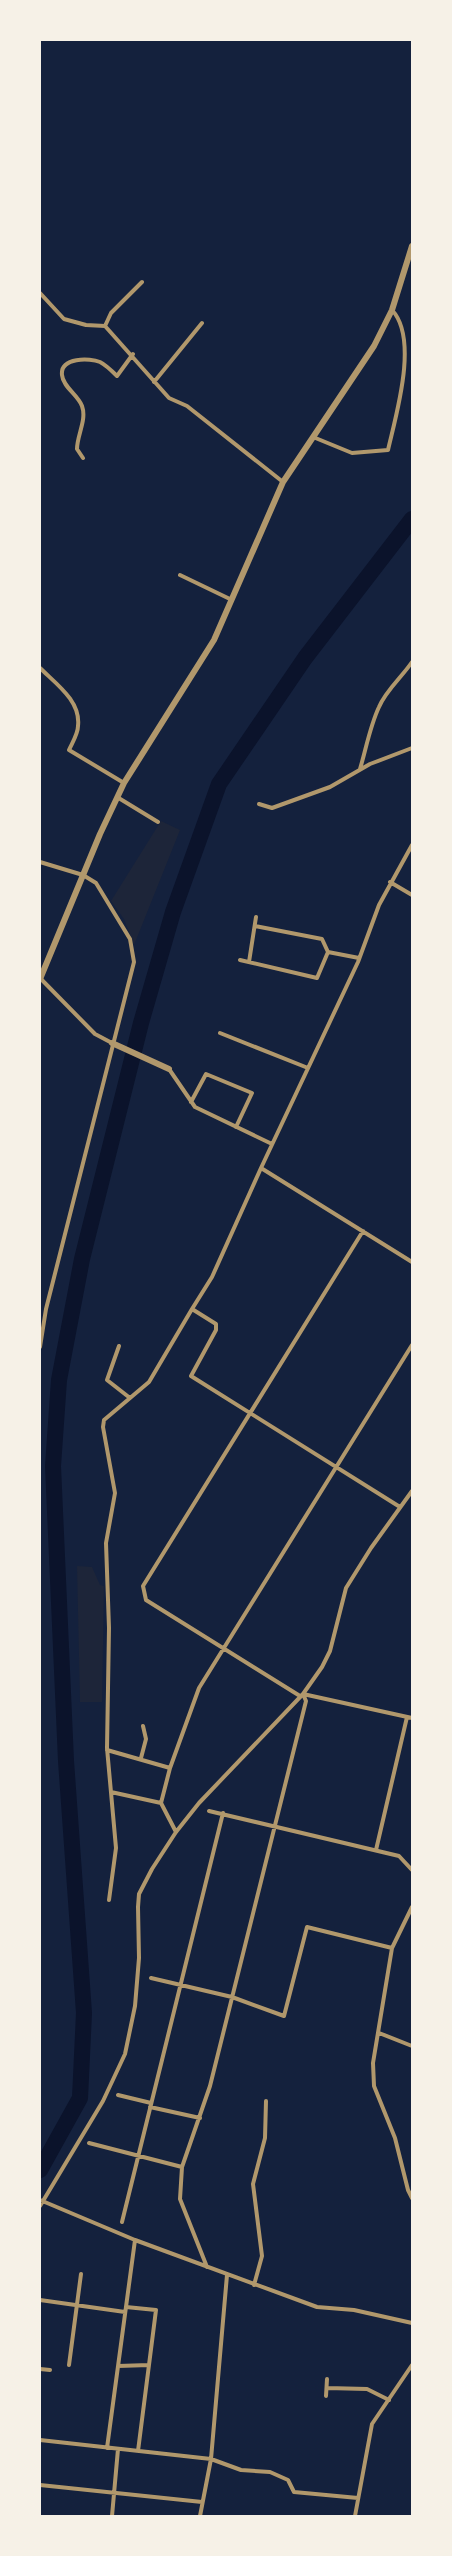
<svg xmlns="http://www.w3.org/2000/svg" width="452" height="2556" viewBox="0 0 452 2556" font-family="'PT Sans Narrow',sans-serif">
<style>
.green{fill:#1d2539}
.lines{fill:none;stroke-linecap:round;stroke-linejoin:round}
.river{stroke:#0b132b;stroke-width:16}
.minor{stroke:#b1986c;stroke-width:4}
.tertiary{stroke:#b1986c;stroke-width:6}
</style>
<rect width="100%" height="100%" fill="#14213d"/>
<path class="green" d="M161 821 180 830 134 945 124 919 111 901Z
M77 1566 92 1567 100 1585 104 1586 102 1702H80Z"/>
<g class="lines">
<path class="river" d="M40 2170 80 2098 84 2013 66 1761 53 1466 59 1380 82 1259 141 1023 173 912 219 784 305 658 412 519"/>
<path class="minor" d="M40 293 64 319 86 325 105 326 169 398 187 406 283 482
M105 326 111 313 142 282
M154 382 202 323
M313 437 352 453 388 450C396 415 419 339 392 310
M83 458 77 449C77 435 87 420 82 406 78 395 63 387 62 375 60 357 90 358 100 362 106 365 112 371 117 376L133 354
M180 575 232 600
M40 668C56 684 81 701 78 726 78 734 72 743 69 750L124 783
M360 769C366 749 370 726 379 707 386 690 402 677 412 662
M117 797 158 822
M259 804 272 808 330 787 370 764 412 748
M40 862 83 875 96 883 130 939 134 962 46 1309 40 1347
M390 882 412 895
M255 926 322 939 328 952
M240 960 317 978 328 952 359 958
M249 962 256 917
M40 978 95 1034 112 1043
M220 1033 308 1068
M169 1069 195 1107 272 1144
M191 1102 206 1074 252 1093 236 1127
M261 1168 358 962 379 905 412 845
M119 1346 107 1380 130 1398
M400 1507 191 1376 216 1330V1324L192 1309 212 1277 261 1168 412 1262
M303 1694 412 1718
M300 1696 146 1600 143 1586 363 1231
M107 1750 170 1768
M141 1758 146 1739 143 1726
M111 1792 161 1803
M209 1811 399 1856 412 1870
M176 1832 161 1803 170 1768 199 1688 412 1345
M376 1850 407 1717
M109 1900 116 1848 107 1748 109 1628 106 1543 115 1493 103 1427 104 1420 149 1382 192 1309
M412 1907 392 1948 373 2063 374 2086 395 2138 408 2190 412 2198
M151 1978 232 1997 284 2016 307 1927 392 1948
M379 2033 412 2046
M118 2095 151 2103
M150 2107 200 2118
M89 2143 182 2167
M40 2200 135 2240 317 2307 354 2310 412 2323
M40 2206 103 2101 125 2054 135 2006 139 1958 138 1907 139 1894 152 1869 176 1832 199 1803 303 1694 322 1667 330 1651 346 1588 371 1548 412 1491
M122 2222 223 1813
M207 2267 180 2199 182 2167 210 2086 306 1701 303 1694
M254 2285 262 2256 253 2184 265 2138 266 2101
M40 2300 125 2312
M126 2307 156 2310 138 2451
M69 2365 81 2274
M118 2366 149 2365
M40 2369 50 2370
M327 2388 367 2389 389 2400
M326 2396 327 2379
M40 2440 211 2459 241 2470 270 2472 288 2480 294 2492 358 2498
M107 2448 135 2240
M40 2485 202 2502
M112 2516 118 2449
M200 2516 211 2459 227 2275
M355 2516 372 2424 412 2365"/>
<path class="tertiary" d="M40 979 100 834 124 783 214 640 283 482 374 346 392 310 412 246
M112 1043 169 1069"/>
</g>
<rect width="452" height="2556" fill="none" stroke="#f6f1e7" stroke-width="82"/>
</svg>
